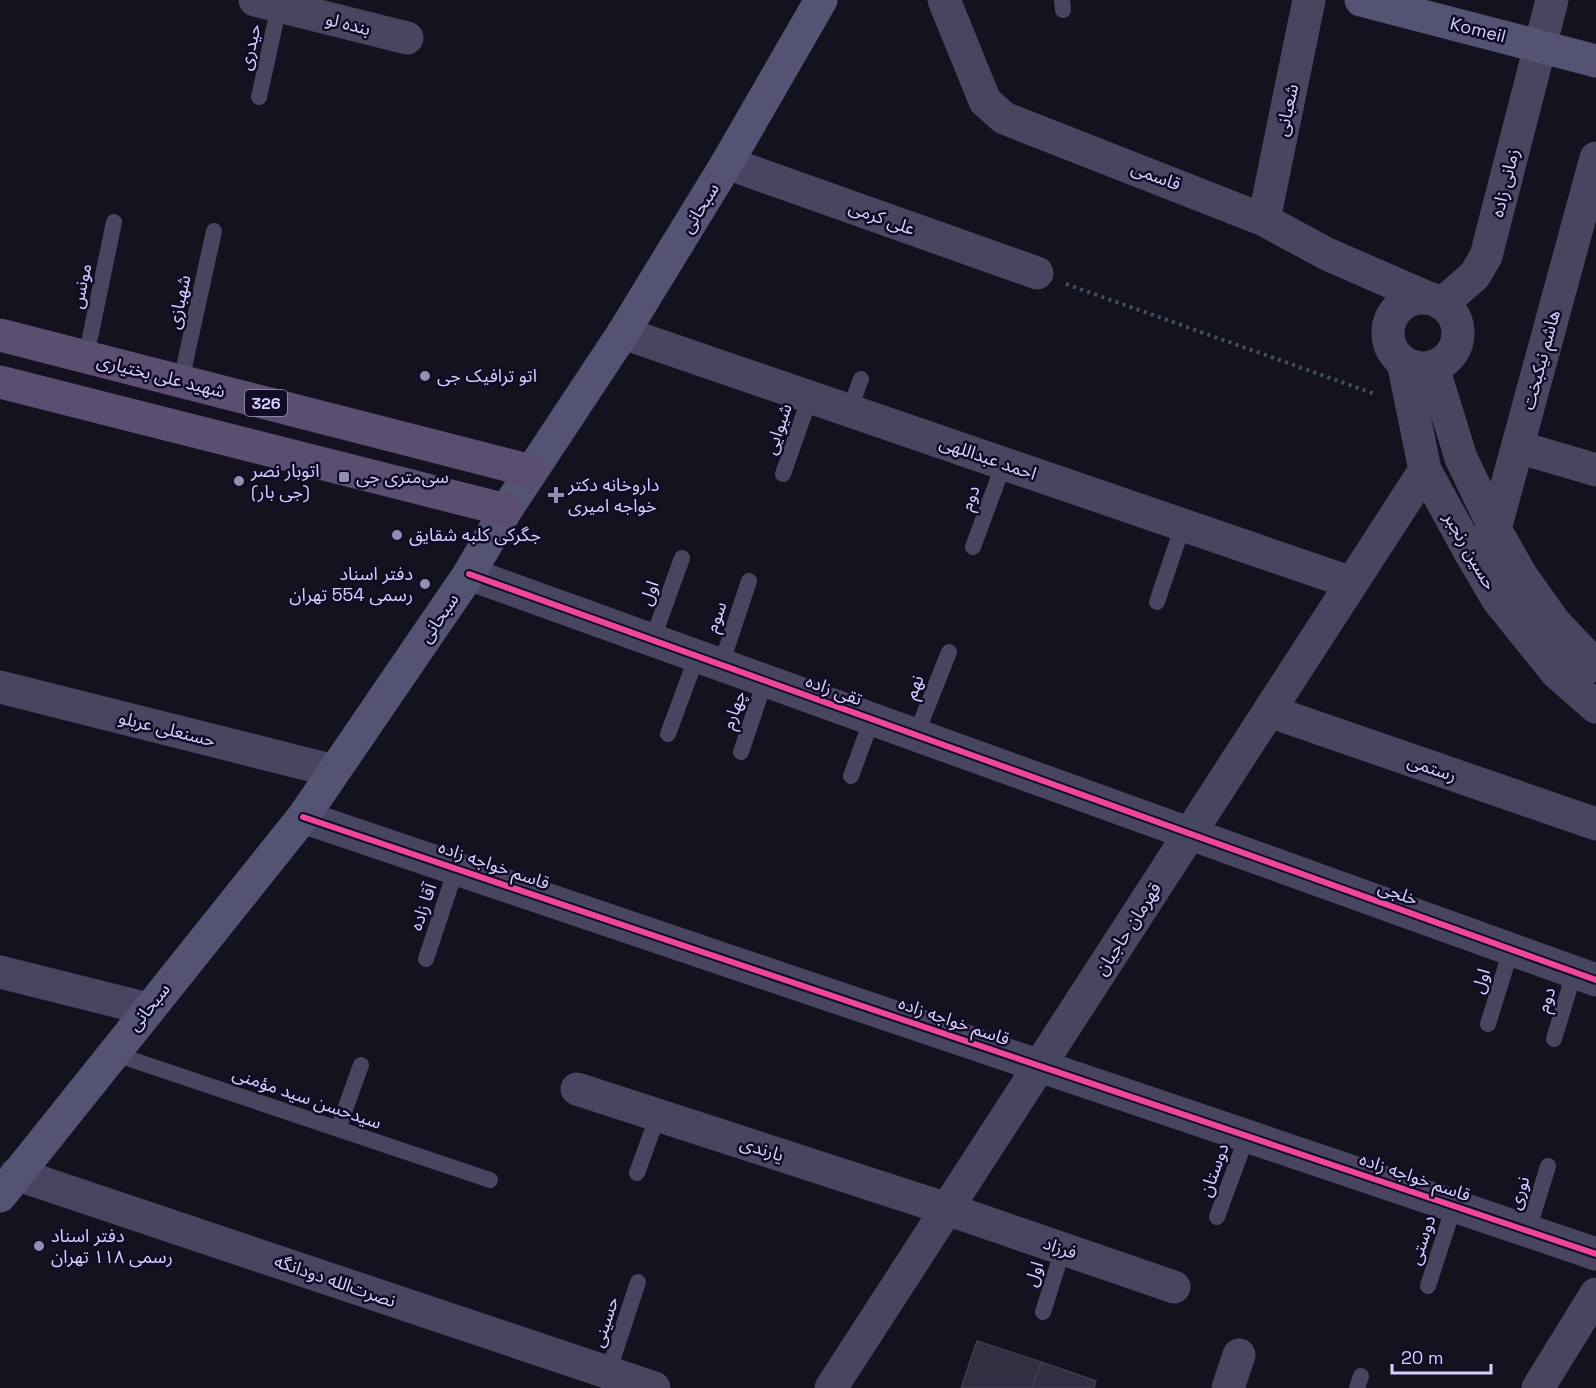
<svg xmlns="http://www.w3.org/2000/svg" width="1596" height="1388" viewBox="0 0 1596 1388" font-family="'Space Grotesk','Noto Sans Arabic',sans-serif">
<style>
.building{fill:#322f42;stroke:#413b54;stroke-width:1.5}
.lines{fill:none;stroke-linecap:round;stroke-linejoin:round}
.path{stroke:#414f60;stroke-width:4;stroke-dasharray:3 4.5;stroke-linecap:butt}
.service{stroke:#474560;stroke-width:16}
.minor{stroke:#474560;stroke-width:33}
.secondary{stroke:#555373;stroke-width:33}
.primary{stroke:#5b4f71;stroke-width:33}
.cycleway-casing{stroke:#110c25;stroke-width:10}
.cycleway{stroke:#ed469a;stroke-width:6}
.poi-dot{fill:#928db1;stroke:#110c25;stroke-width:2}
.labels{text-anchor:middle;stroke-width:5;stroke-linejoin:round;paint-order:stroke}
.shield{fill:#110c25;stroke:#9b94be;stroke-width:1.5}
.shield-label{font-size:16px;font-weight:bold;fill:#d6cfff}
.street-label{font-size:18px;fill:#d6cfff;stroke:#110c25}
.poi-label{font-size:18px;fill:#d6cfff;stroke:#110c25;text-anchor:start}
</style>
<rect width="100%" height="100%" fill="#14121f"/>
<path class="building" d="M977 1341 1041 1362 1032 1388H961Z
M1041 1362 1096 1381 1094 1388H1032Z"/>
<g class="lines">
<path class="path" d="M1066 284 1375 394"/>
<path class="service" d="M1062 0 1063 10
M259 97 279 6
M86 357 114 222
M181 381 214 231
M849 411 861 379
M783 474 810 397
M973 547 1004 463
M1157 602 1183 525
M652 641 682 558
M721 665 749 581
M668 734 697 656
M916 735 949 652
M741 752 765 681
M851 776 872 719
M426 959 456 869
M1488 1024 1511 950
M1554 1039 1574 973
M112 1053 490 1180
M338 1129 361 1065
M637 1173 658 1115
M1217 1217 1247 1136
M1528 1231 1548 1166
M1428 1286 1454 1206
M1043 1312 1063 1249
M608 1373 638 1282
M1357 1388 1361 1376"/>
<path class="minor" d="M255 0 407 38
M944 0 985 101 1004 118 1264 220 1327 254 1428 298
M727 163 1037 273
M1264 220 1309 0
M1388 333a35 35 0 1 1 70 0a35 35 0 1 1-70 0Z
M1442 304 1475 275 1486 256 1552 0
M623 333 1352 583
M1403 362 1425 470 1471 554 1498 600 1556 672 1596 707
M1433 367 1461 458 1495 529 1521 575 1555 623 1596 666
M1518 447 1596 470
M1471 554 1495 529 1596 158
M469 574 1596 980
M0 687 334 771
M1269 711 1596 824
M303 817 1596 1254
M0 972 148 1009
M577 1089 947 1209 1174 1287
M16 1174 654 1388
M831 1388 1425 470
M1228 1388 1239 1355
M1538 1388 1596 1294"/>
<path class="secondary" d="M1361 0 1596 61
M0 1196 303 817 469 574 506 510 623 333 727 163 821 0"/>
<path class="primary" d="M0 335 531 471
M0 382 506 510"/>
<defs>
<path id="cycleway" d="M469 574 1596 980
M303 817 1596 1254"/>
</defs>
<use href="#cycleway" class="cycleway-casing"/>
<use href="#cycleway" class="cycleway"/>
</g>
<g class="poi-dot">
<circle cx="425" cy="376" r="6"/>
<rect x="338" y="471" width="12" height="12" rx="3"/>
<circle cx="239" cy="481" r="6"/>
<path d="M553 486h6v6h6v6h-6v6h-6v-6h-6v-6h6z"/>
<circle cx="397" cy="535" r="6"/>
<circle cx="425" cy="584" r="6"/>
<circle cx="39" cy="1246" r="6"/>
</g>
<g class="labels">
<rect class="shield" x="245" y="390" width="42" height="26" rx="4.5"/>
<g class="shield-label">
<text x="266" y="409">326</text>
</g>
<g class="street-label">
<text transform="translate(348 24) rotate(14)" y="6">بنده لو</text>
<text transform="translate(1478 30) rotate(14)" y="6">Komeil</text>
<text transform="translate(250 47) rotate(-77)" y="6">حیدری</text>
<text transform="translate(1287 110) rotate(-78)" y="6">شعبانی</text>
<text transform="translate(1156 176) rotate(21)" y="6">قاسمی</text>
<text transform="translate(1505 183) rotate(-76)" y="6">زمانی زاده</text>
<text transform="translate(700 208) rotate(-58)" y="6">سبحانی</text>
<text transform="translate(882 218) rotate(20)" y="6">علی کرمی</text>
<text transform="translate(81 286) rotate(-78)" y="6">مونس</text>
<text transform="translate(179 302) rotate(-78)" y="6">شهبازی</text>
<text transform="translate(1541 360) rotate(-75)" y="6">هاشم نیکبخت</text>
<text transform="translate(161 376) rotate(14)" y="6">شهید علی بختیاری</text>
<text transform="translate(778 429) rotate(-71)" y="6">شیوایی</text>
<text transform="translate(988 458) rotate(19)" y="6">احمد عبداللهی</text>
<text transform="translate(970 498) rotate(-70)" y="6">دوم</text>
<text transform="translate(1470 551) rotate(60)" y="6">حسین رنجبر</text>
<text transform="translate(649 593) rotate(-70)" y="6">اول</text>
<text transform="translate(716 617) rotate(-71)" y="6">سوم</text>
<text transform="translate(439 618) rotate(-56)" y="6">سبحانی</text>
<text transform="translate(914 687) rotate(-69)" y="6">نهم</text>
<text transform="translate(834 690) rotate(20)" y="6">تقی زاده</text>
<text transform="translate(734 710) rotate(-71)" y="6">چهارم</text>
<text transform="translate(167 729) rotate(14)" y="6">حسنعلی عربلو</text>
<text transform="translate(1432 768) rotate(19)" y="6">رستمی</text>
<text transform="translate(494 865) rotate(19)" y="6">قاسم خواجه زاده</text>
<text transform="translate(1398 893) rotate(20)" y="6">خلجی</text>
<text transform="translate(423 907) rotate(-71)" y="6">آقا زاده</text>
<text transform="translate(1128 929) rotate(-57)" y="6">قهرمان حاجیان</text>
<text transform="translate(1481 981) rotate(-73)" y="6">اول</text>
<text transform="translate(1546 1000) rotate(-73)" y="6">دوم</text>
<text transform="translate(149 1007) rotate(-51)" y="6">سبحانی</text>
<text transform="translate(954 1021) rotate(19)" y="6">قاسم خواجه زاده</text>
<text transform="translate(307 1098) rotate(19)" y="6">سیدحسن سید مؤمنی</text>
<text transform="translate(762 1149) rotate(18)" y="6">یارندی</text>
<text transform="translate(1214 1170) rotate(-70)" y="6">دوستان</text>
<text transform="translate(1415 1177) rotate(19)" y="6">قاسم خواجه زاده</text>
<text transform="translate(1519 1193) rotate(-73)" y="6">نوری</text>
<text transform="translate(1422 1240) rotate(-72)" y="6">دوستی</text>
<text transform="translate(1060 1248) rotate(19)" y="6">فرزاد</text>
<text transform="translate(1034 1274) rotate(-72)" y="6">اول</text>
<text transform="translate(335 1281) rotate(19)" y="6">نصرت‌الله دودانگه</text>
<text transform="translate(605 1322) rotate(-72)" y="6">حسینی</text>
</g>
<g class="poi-label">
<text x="437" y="382">اتو ترافیک جی</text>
<text x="251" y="477">اتوبار نصر<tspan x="251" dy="21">(جی بار)</tspan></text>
<text x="356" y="483">سی‌متری جی</text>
<text x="568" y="491">داروخانه دکتر<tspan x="568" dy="21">خواجه امیری</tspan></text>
<text x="409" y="541">جگرکی کلبه شقایق</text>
<text x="413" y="580" text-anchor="end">دفتر اسناد<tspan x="413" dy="21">رسمی 554 تهران</tspan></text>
<text x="51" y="1242">دفتر اسناد<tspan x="51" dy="21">رسمی ۱۱۸ تهران</tspan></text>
</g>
</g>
<path d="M1392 1364v9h99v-9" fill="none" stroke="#d6cfff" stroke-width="3"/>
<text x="1401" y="1364" font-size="18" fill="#d6cfff" stroke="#110c25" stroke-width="4.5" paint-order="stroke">20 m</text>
</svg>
